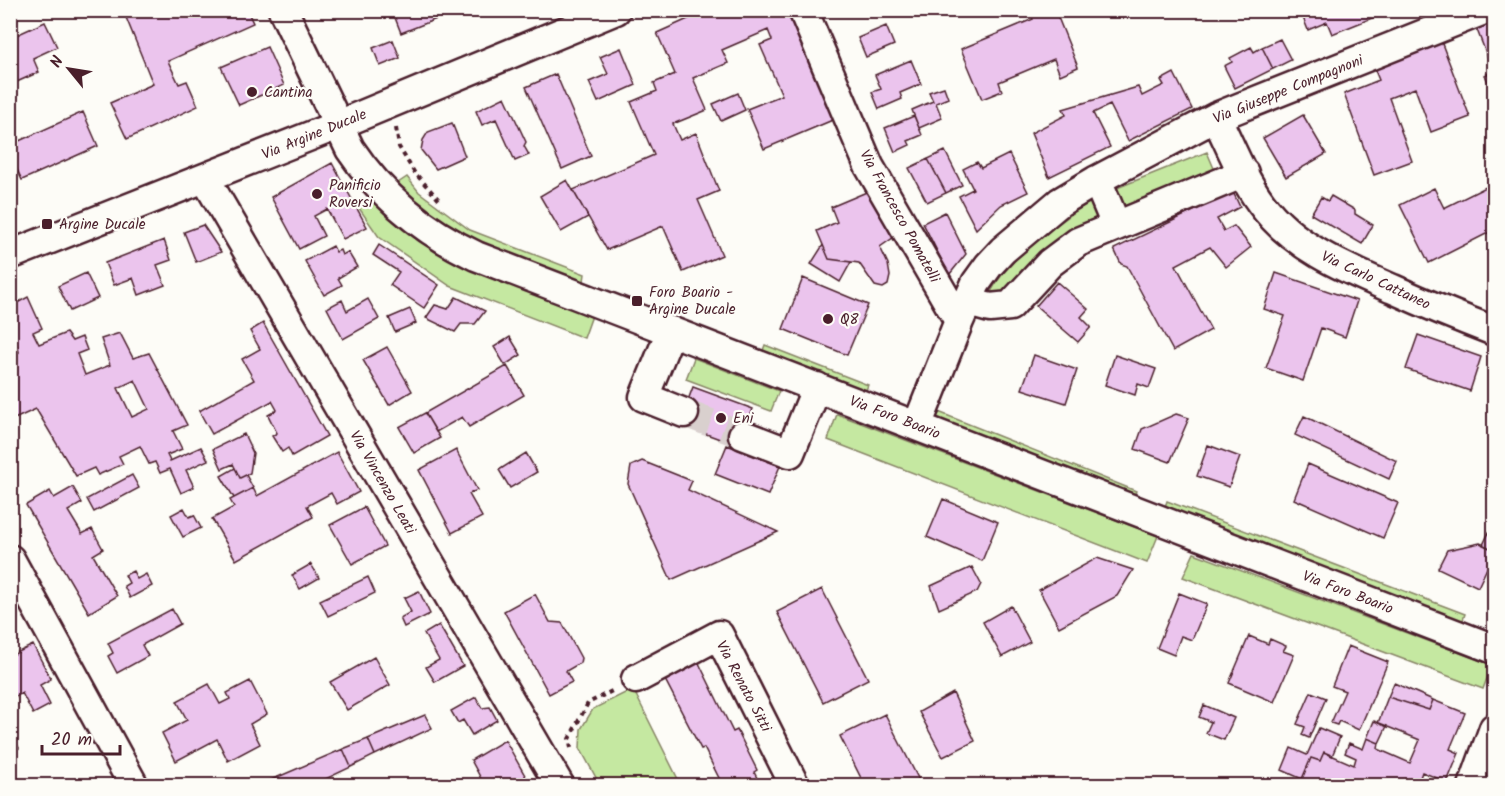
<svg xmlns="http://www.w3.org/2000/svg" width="1505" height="796" viewBox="0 0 1505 796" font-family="Kalam,sans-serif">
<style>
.green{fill:#c5e8a1;stroke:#888466;stroke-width:1.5}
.building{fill:#ebc4ed;stroke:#4a1f2b;stroke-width:1.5;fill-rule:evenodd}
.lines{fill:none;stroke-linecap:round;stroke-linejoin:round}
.minor-tunnel{stroke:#d9d0ce;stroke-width:28;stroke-dasharray:28 14;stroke-linecap:butt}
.minor-casing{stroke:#4a1f2b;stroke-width:33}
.path{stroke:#4a1f2b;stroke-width:4;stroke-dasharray:4.5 4.5;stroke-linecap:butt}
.minor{stroke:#fdfcf7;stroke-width:28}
.poi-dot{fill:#4a1f2b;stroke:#fdfcf7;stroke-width:2}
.labels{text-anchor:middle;stroke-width:4.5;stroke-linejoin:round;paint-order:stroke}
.street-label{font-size:15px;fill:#4a1f2b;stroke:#fdfcf7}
.poi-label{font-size:15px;fill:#4a1f2b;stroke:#fdfcf7;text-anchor:start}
</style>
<rect width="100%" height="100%" fill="#fdfcf7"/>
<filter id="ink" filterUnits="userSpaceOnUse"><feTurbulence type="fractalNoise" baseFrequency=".0167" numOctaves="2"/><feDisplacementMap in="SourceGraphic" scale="12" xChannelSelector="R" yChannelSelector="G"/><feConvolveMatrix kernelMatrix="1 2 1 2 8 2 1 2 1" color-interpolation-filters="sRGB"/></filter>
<g filter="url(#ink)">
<path class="green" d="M1207 152 1216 173 1120 212 1112 190Z
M407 177 419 192 470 230 585 274 583 288 462 242 392 187Z
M377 196 594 310 584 338 450 286 379 237 359 208Z
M1093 199 1100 221 1009 297 989 296C1006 258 1059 223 1093 199Z
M765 345 868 385 863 398 760 358Z
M694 358 779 391 771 411 686 379Z
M936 411 1136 491 1133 501 932 424Z
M837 414 1158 536 1147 563 828 440Z
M1167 501 1465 614 1460 629 1162 515Z
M1194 553 1492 665 1483 689 1183 577Z
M633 689 681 785H600L580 748 581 729 593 709Z"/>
<path class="building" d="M123 10H247L253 23 168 61 179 84 187 81 198 106 127 139 110 103 153 84Z
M392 10H436L439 18 401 33Z
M708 10H790L835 119 764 149 747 109 782 95 760 45 772 40 768 30 722 50 728 63 693 78 707 110 673 124 680 140 696 133 719 191 698 200 722 255 683 272 663 226 607 250 573 190 654 155 631 102 657 91 654 83 675 74 657 33Z
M1029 10H1055L1078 67 1060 75 1054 59 999 82 1002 91 982 99 961 49 1033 19Z
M1300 10H1392L1332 34 1327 22 1308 30Z
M1494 14V59L1489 61 1474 22Z
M45 22 57 47 33 58 39 72 10 85V38Z
M886 26 894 45 866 57 858 38Z
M1439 36 1470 117 1431 132 1415 88 1389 98 1412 161 1374 175 1344 94 1379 80 1371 61Z
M1280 39 1291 60 1273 69 1262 47Z
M393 40 400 58 380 66 373 48Z
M267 47 284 85 239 105 221 67Z
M1251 47 1254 52 1262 47 1273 69 1235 88 1224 66 1232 62 1230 58Z
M621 48 636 85 598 102 589 82 608 74 600 57Z
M911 60 921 84 900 93 902 99 879 109 872 92 881 89 875 75Z
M1494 71V88L1491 89 1485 75Z
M1174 73 1192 109 1128 141 1110 105 1093 113 1110 147 1049 177 1031 133 1066 115 1063 109 1138 87 1142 96 1164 85 1161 80Z
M556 74 591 156 562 169 526 87Z
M944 87 948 98 936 103 942 118 919 128 912 110 933 101 929 92Z
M738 93 745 110 721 121 713 104Z
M505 97 526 142 524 146 529 155 515 161 496 119 482 125 476 111Z
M83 112 98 146 22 180 10 155V145Z
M1303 115 1326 154 1286 177 1263 138Z
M914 116 922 135 908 141 910 145 895 152 885 128Z
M452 123 465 156 436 169 421 150 423 140 428 132Z
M945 151 962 185 946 193 928 159Z
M1009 154 1028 192 1001 205 976 229 959 196 973 189 963 169 977 162 981 168Z
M928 159 946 193 927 202 909 168Z
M332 163 367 227 343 239 327 209 314 216 324 236 299 249 271 197Z
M567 180 588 217 561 232 540 196Z
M1494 183V230L1429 263 1400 205 1434 188 1444 208Z
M869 191 897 235 880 247 888 264 890 276 888 285 883 288 875 286 859 263 829 259 817 231 837 222 831 207Z
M1233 192 1240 207 1217 219 1224 231 1234 226 1251 247 1226 267 1210 247 1176 265 1211 330 1173 351 1127 266 1121 264 1114 249Z
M1331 196 1355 210V214L1373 225 1362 244 1311 214 1321 197 1328 201Z
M945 212 966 254 949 275 923 223Z
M203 225 221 252 196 262 184 232Z
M164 240 171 260 157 265 165 285 139 295 133 278 114 285 105 263Z
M379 245 439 285 424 308 390 285 399 272 373 255Z
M823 245 829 259 851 262 840 282 811 264Z
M333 246 336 252 340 250 342 255 348 252 357 267 338 278 342 285 324 295 305 261Z
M86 273 98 298 70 311 58 286Z
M1276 273 1357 301 1345 337 1321 328 1303 381 1266 368 1285 316 1264 309Z
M803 278 868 305 847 355 783 329Z
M1057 282 1088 309 1081 317 1091 327 1078 342 1036 306Z
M13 296 19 302 28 297 42 328 33 332 39 344 66 333 72 341 82 337 87 350 77 354 85 375 110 365 101 339 120 333 133 358 149 353 187 425 173 431 182 449 167 455 170 461 201 447 208 460 186 470 194 487 181 493 170 469 160 473 155 462 149 464 140 446 119 456 123 464 98 475 94 468 76 476 36 409 10 421V356L19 352 10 321V297ZM135 380 149 409 132 417 118 388Z
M456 297 485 311 475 324H461L455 332 426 318 435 305 448 309Z
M368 299 379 319 343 339 327 308 342 300 347 311Z
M410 309 416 323 395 332 389 318Z
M263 323 327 436 292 456 288 448 282 452 272 436 277 433 268 415 277 410 272 401 212 434 199 411 254 380 242 359 260 349 250 331Z
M1418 335 1481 357 1470 391 1406 369Z
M510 337 521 355 505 365 494 347Z
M387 347 412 391 389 405 363 360Z
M1034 355 1077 370 1066 403 1022 389Z
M1115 355 1156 369 1149 388 1138 384 1135 395 1105 385Z
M507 366 524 395 469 427 462 417 436 432 425 413Z
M693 387 753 409 739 446 679 424Z
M425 413 440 438 414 453 399 427Z
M1176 414 1189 418 1170 462 1135 449 1142 429Z
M1304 416 1397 461 1389 479 1295 435Z
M244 434 253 453 250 473 240 478 233 464 222 469 213 449Z
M727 445 780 466 768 495 715 474Z
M1208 445 1240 457 1229 487 1197 476Z
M456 450 477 490 469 494 482 517 452 533 419 470Z
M337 452 359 492 337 504 331 493 307 506 313 517 236 560 212 519 234 507 230 500 253 488 257 496Z
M526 453 537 472 510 488 499 470Z
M642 461 692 481 688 490 778 532 671 580 628 484 631 466Z
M1308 464 1398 503 1383 538 1294 499Z
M235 468 240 478 246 475 253 488 234 498 221 476Z
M132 475 139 488 94 512 87 499Z
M73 487 82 503 68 511 82 534 92 529 103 549 93 555 117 596 89 613 26 505 50 491 54 498Z
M943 499 998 522 982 561 927 537Z
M364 507 385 546 352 564 330 525Z
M184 508 189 517 194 515 201 528 183 537 171 515Z
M1491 528 1494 529V550L1483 545Z
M1480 543 1494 550V553L1478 587 1438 568 1447 550Z
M1097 558 1133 570 1117 596 1059 627 1039 590Z
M311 564 319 578 300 589 292 575Z
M972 567 981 584 977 592 939 609 931 586Z
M133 571 137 579 146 574 152 586 130 598 124 586 129 583 125 575Z
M368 577 375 593 328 616 320 600Z
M822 589 868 679 823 702 777 612Z
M419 591 430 614 404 627 400 618 411 612 404 598Z
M1179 593 1207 604 1192 640 1181 636 1174 655 1157 648Z
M535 594 550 622 562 623 581 658 580 663 566 671 572 682 549 694 504 611Z
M1011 606 1030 642 1002 657 983 622Z
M172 609 180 624 142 645 148 656 117 673 108 656 113 653 108 643Z
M439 625 463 666 435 682 426 667 439 660 424 634Z
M1249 636 1268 644 1270 639 1286 646 1283 651 1294 655 1274 702 1229 683Z
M33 645 51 679 40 685 50 705 33 714 22 693 15 697 10 689V656Z
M1348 646 1388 662 1359 730 1339 721 1337 725 1331 723 1345 691 1332 686Z
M694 653 733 732 737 730 757 770 754 772 761 786H723L704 748 701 749 660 670Z
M374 657 390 685 347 710 330 682Z
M250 681 267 714 250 724 260 744 228 761 217 739 176 761 162 733 187 720 177 701 209 684 220 704 230 699 227 693Z
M1394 683 1433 700 1429 710 1388 697Z
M1311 692 1326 698 1309 738 1302 735 1305 727 1297 724Z
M953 693 975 741 943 757 919 712Z
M476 697 482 708 490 707 497 720 472 735 463 720 458 723 451 711Z
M1388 697 1429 710 1433 700 1465 713 1450 749 1459 753 1447 782 1422 772 1417 786H1377L1375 781 1365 786H1299L1311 758 1320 761 1324 752 1354 765 1356 758 1345 753 1349 743 1363 749 1367 738 1379 743 1378 749 1410 763 1420 740 1378 723Z
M1204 705 1234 718 1224 740 1206 733 1211 722 1199 717Z
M885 714 922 786H865L840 736Z
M425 715 432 728 375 755 368 739Z
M1374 721 1387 726 1379 743 1367 738Z
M1319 728 1340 737 1332 756 1324 752 1320 761 1311 758 1302 779 1282 770 1291 748 1307 755Z
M14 739 19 748 10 753V740Z
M368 739 375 755 351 767 343 749Z
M505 740 531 786H485L471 760Z
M343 749 351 767 311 786H257Z"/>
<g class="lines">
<path class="minor-tunnel" d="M684 413 743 435"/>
<defs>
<path id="minor" d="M283 10 350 149C382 197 423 231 476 256L1494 649
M803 10 869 166 959 321
M1216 117C1230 145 1242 177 1261 203 1293 247 1344 268 1393 289 1426 304 1460 318 1494 331
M205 178 560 786
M1097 180 1116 225
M10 255 338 125 616 10
M968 302 990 308 1010 306 1050 263 1078 242 1244 173
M671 331 644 397 684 413
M917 426 959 321 976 283 989 265 1003 250 1060 202 1097 180 1216 117 1484 10
M743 435 790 453 817 387
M10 559 134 786
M636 679 719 635 795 786
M1473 786 1494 728"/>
</defs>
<use href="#minor" class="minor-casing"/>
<path class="path" d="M396 128 399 147 414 172 441 202
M571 748 569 739 588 703 614 690"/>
<use href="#minor" class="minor"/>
</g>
</g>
<g class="poi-dot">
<circle cx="252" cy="92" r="6"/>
<circle cx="317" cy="194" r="6"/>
<rect x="41" y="218" width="12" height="12" rx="3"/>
<rect x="631" y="295" width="12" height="12" rx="3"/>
<circle cx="828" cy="319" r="6"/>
<circle cx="721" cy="418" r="6"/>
</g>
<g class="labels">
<g class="street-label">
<text transform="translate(1288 89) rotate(-22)" y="5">Via Giuseppe Compagnoni</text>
<text transform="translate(314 134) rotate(-22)" y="5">Via Argine Ducale</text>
<text transform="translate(900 216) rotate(61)" y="5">Via Francesco Pomatelli</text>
<text transform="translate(1376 280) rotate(25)" y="5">Via Carlo Cattaneo</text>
<text transform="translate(895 417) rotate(21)" y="5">Via Foro Boario</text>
<text transform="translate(383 482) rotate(60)" y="5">Via Vincenzo Leati</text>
<text transform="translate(1348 592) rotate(21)" y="5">Via Foro Boario</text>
<text transform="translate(744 686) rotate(62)" y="5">Via Renato Sitti</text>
</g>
<g class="poi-label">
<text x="264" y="97">Cantina</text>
<text x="329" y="190">Panificio<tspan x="329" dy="17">Roversi</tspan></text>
<text x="59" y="229">Argine Ducale</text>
<text x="649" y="297">Foro Boario -<tspan x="649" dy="17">Argine Ducale</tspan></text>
<text x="840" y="324">Q8</text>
<text x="733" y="423">Eni</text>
</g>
</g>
<rect width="1505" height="796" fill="none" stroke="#fdfcf7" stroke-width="36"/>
<rect x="18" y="18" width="1469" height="760" fill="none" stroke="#4a1f2b" stroke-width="2" filter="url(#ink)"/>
<g transform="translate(69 69) rotate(300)" stroke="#fdfcf7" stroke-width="4.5" paint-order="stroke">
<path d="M0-4.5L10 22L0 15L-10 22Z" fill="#4a1f2b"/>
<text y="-9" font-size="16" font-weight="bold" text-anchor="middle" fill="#4a1f2b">N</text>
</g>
<path d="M42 745v9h78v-9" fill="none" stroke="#4a1f2b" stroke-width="3"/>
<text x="51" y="745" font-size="18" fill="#4a1f2b" stroke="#fdfcf7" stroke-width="4.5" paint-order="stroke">20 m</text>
</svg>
